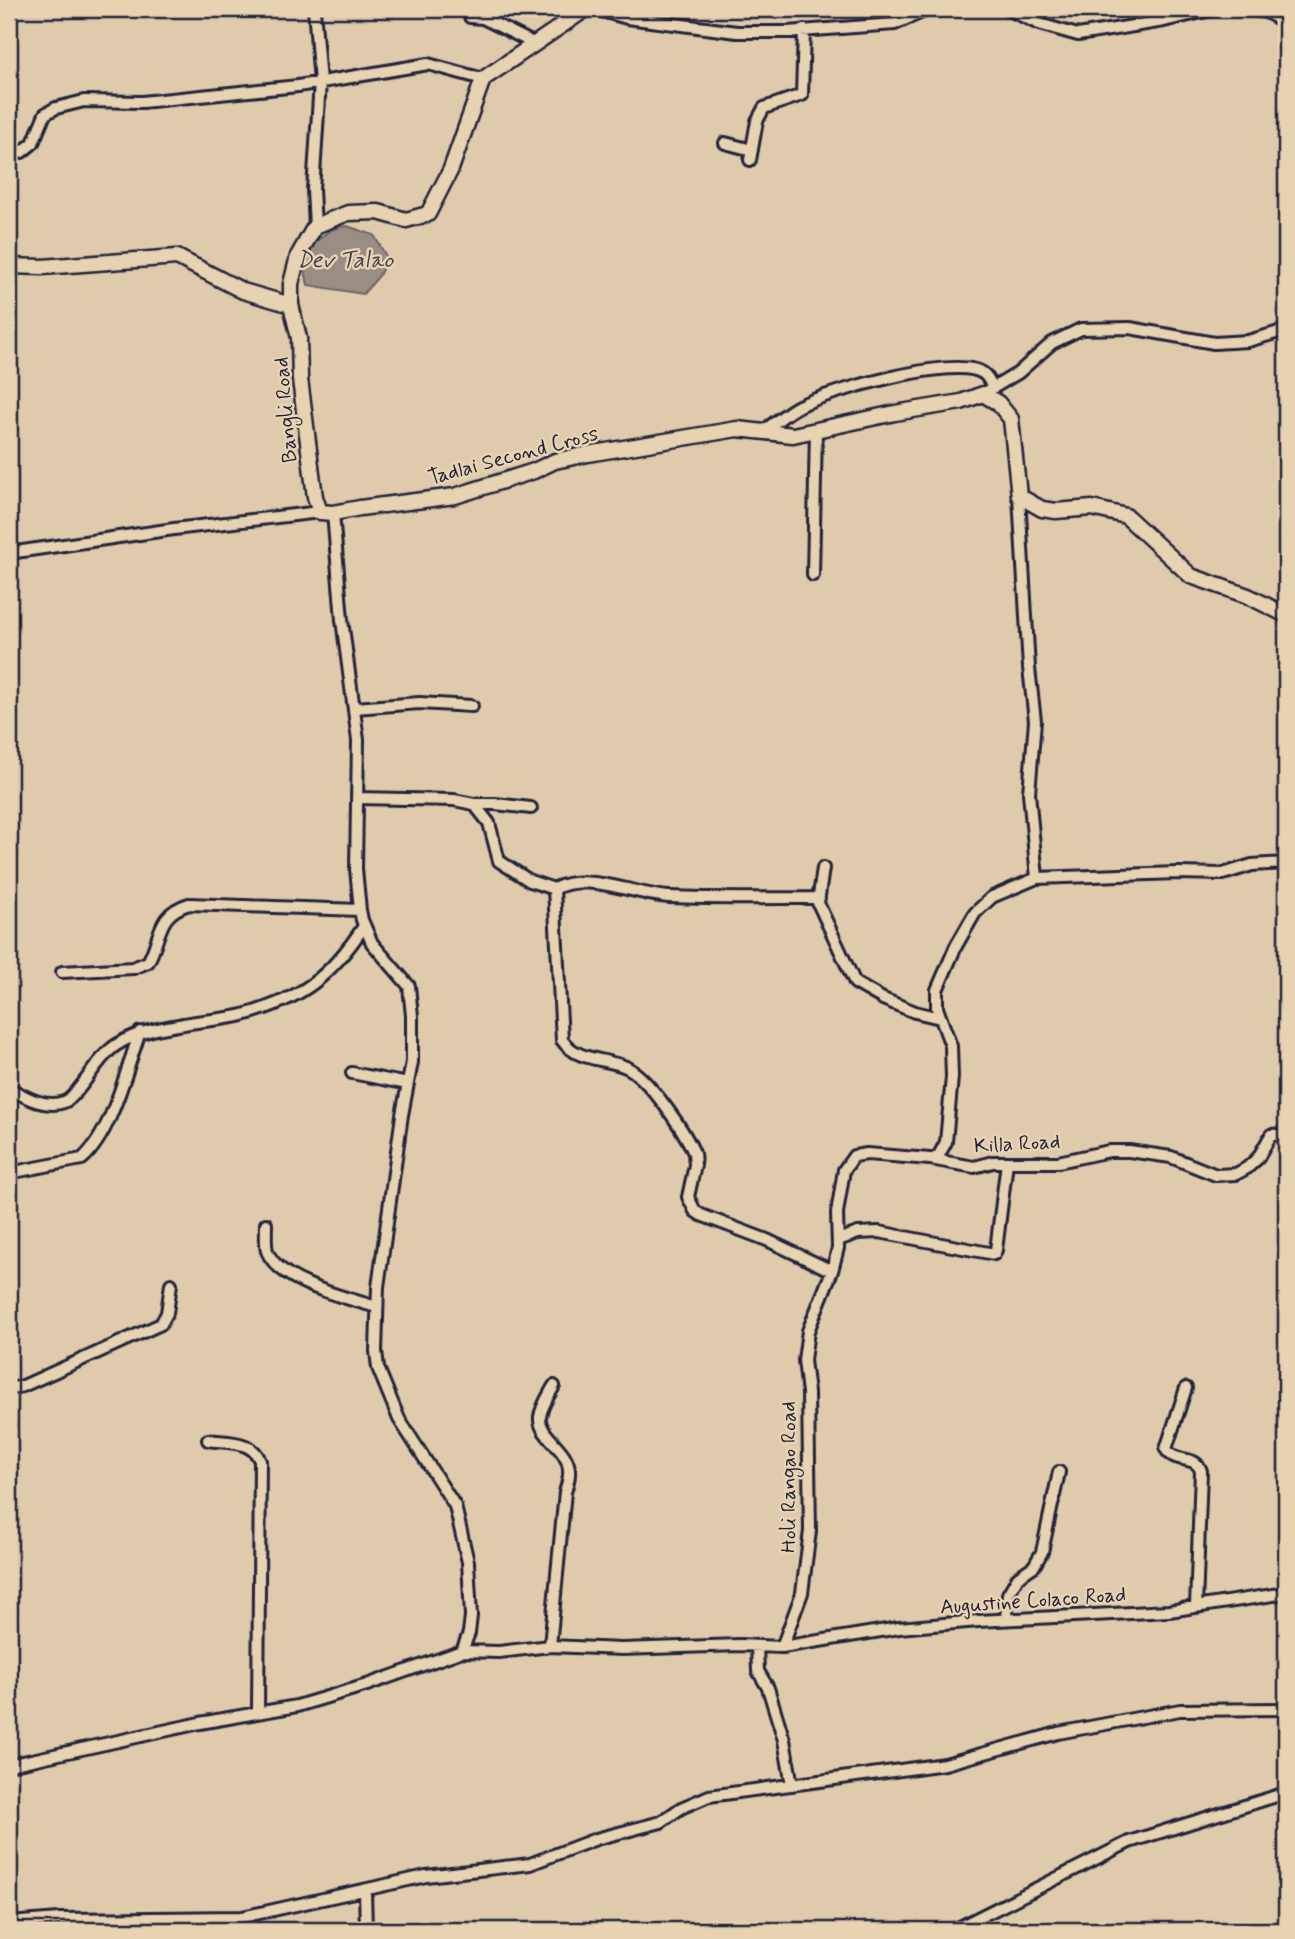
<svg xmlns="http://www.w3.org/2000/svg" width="1295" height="1939" viewBox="0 0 1295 1939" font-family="Mynerve,sans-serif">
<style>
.water{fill:#9a8d83;stroke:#6a6266;stroke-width:2}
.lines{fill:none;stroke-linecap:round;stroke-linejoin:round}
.minor-casing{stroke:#22223b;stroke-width:16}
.major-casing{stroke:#22223b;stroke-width:19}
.minor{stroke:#e7d2b1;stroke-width:10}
.major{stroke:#e7d2b1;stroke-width:14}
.labels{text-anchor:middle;stroke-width:5;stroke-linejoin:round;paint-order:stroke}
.street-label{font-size:21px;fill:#22223b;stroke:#e7d2b1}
.water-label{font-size:23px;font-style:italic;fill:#464251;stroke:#e7d2b1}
</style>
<rect width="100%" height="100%" fill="#dfcbac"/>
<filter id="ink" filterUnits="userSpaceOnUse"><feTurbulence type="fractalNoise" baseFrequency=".0143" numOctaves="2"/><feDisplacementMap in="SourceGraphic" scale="14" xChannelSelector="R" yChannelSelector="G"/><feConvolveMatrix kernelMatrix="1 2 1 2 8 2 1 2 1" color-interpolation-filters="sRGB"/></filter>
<g filter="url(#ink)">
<path class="water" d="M347 226 374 235 387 258 379 276 363 294 308 285C307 279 305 273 305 267 306 246 327 227 347 226Z"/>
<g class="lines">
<defs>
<path id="minor" d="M314 9 320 82 313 190 315 226
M594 9 627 18 737 32H787L895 24 929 9
M1007 9 1039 24 1078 35 1164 21 1215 9
M1246 9 1266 12 1286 23
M470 17 483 18 535 44
M725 143 752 150
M9 153 22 152 33 143 45 114 56 108 84 101 142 102 298 86 428 64 483 79
M750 160 757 121 764 108 802 95 804 30
M983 394 1018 373 1052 343 1081 329 1130 328 1214 343 1248 341 1286 330
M763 431C775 423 787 412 799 406 828 392 959 353 984 374 988 377 991 384 993 388
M1019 496 1029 668 1035 721 1029 793 1037 878
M9 553 174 529 320 512
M813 575 816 430
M355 708 419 703 472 706
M357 798 454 800 474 804 489 823 499 861 530 881 554 889C587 871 635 895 669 897 719 899 769 898 819 898
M474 804H495L531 808
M823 868 818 903 855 983 883 999 915 1012 940 1018
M554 889 562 1040C576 1061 604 1058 626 1067 648 1077 684 1130 694 1153L695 1165 688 1197 695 1211 701 1215 767 1240 832 1271
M62 972 133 968 148 962C162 937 156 914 189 904L360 910
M352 1073 408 1084
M9 1088C25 1097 45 1109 64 1102 79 1097 97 1056 118 1044 139 1031 161 1028 184 1024 203 1020 224 1020 243 1015 302 999 331 976 364 926
M934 1159 939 1155 946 1142 952 1077 951 1046 937 1008V990L956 946 975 913 992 897 1037 878 1177 873 1223 874 1252 865 1286 863
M9 1173 82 1159C112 1133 126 1070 140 1032
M266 1224C266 1231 265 1244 267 1251 279 1283 347 1298 377 1307
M838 1240 858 1233 879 1232 994 1254 996 1250 1007 1162
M1186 1388 1166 1449C1174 1464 1196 1454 1201 1471L1196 1607
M9 1389 23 1386 161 1324 167 1313 171 1284
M208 1440C228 1443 253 1440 260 1461L258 1711
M1006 1619 1008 1594 1018 1577 1034 1566 1042 1552 1059 1472
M550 1646 565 1492C567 1485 570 1477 569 1470 568 1448 538 1436 540 1417 541 1407 549 1395 554 1386
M757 1646 758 1671 768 1688 784 1740 792 1785
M782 1647 802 1593 810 1531 808 1393 804 1360 808 1331 832 1271 838 1248 837 1213 844 1170 854 1156 867 1154 930 1159 974 1167 993 1162H1058L1109 1151H1129L1171 1157 1216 1175 1236 1174 1247 1168 1258 1158 1271 1135 1286 1134
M462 1651 499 1652 550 1646 622 1649 740 1645 782 1647 899 1628 978 1621 1169 1611 1286 1593
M9 1765 200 1723 297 1706 367 1685 462 1651 469 1633 471 1616 468 1562 455 1506 399 1419 378 1368 376 1351 378 1287 402 1115 412 1062V1016L409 986 372 943 362 920 360 910 356 869 358 740 342 620 333 513
M365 1890 366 1930
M9 1923 59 1919 242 1917 426 1876 530 1864 596 1839 661 1822 681 1808 709 1796 945 1764 1058 1733 1180 1710 1286 1709
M954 1930 1129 1842 1286 1793"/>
<path id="major" d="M586 9 483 79 451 169 428 214 406 220 378 212 348 213 315 226 298 256 291 284V305L299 338 300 379 315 497 320 512 333 513 360 508 455 496 534 471 555 461 588 454 737 429 793 435 895 413 961 402 983 394 998 403 1011 419 1019 496 1042 509 1056 511 1092 508 1126 516 1191 576 1248 596 1286 615
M9 266 42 267 177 257 243 291 291 305"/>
</defs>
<use href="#minor" class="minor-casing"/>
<use href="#major" class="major-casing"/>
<use href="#minor" class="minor"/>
<use href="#major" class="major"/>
</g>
</g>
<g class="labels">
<g class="street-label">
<text transform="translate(285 410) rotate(-95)" y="7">Bangli Road</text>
<text transform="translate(513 455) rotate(-15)" y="7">Tadlai Second Cross</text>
<text transform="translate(1017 1143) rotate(-3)" y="7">Killa Road</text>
<text transform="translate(788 1477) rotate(-90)" y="7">Holi Rangao Road</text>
<text transform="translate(1033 1600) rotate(-4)" y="7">Augustine Colaco Road</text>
</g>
<g class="water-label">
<text x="345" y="267">Dev Talao</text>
</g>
</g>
<rect width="1295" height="1939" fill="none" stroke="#e7d2b1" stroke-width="35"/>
<rect x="18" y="18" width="1260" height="1904" fill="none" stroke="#22223b" stroke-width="2.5" filter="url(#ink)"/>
</svg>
